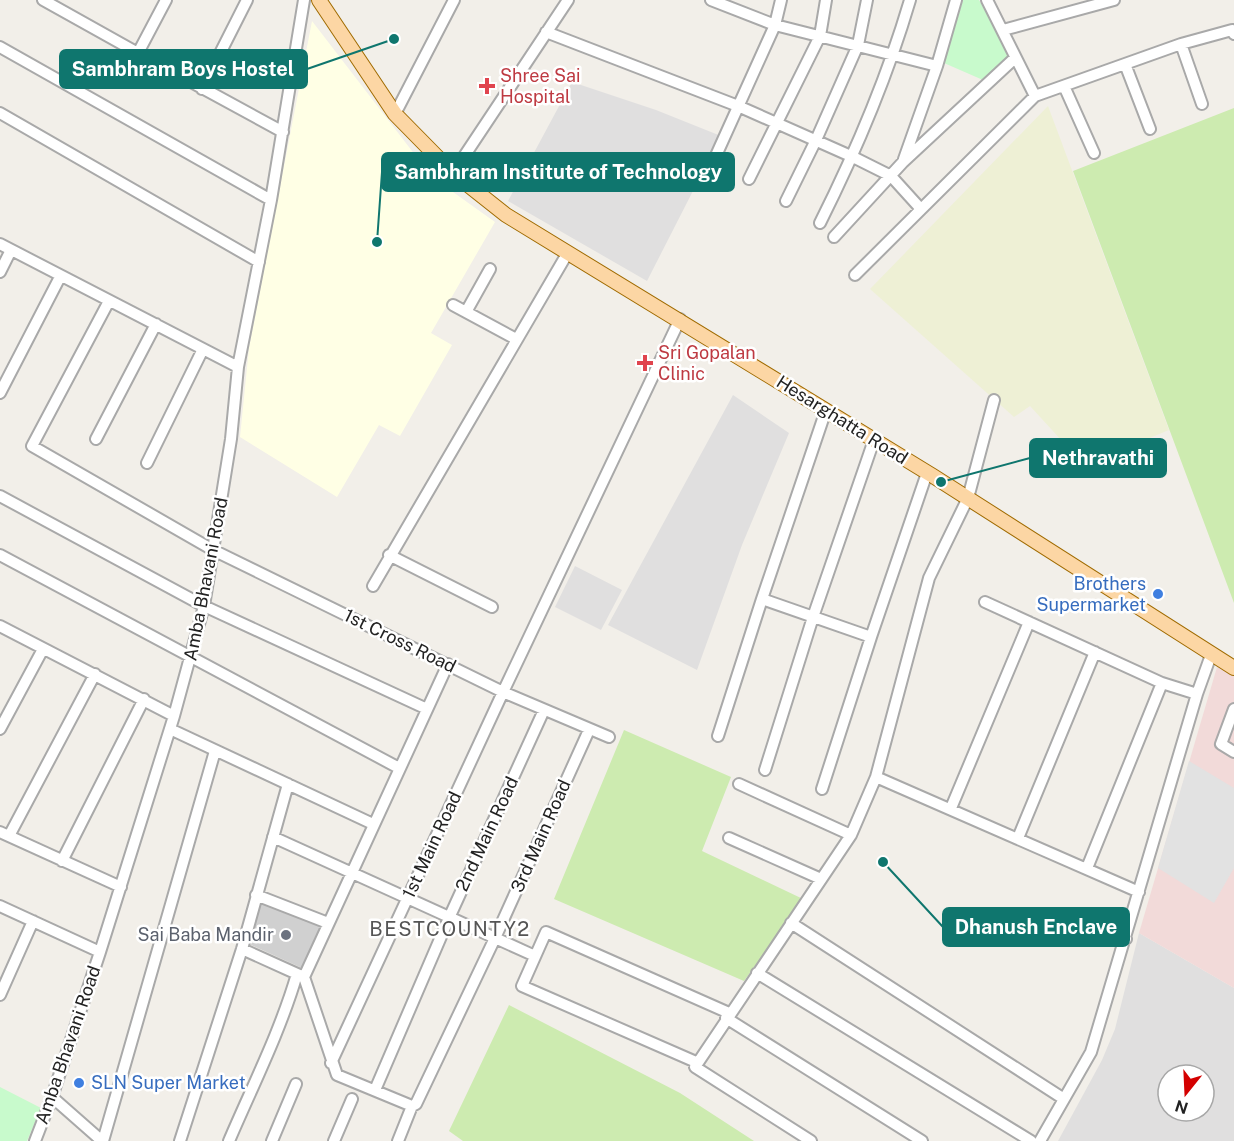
<svg xmlns="http://www.w3.org/2000/svg" width="1234" height="1141" viewBox="0 0 1234 1141" font-family="'Public Sans',sans-serif">
<style>
.residential{fill:#e0dfdf;fill-rule:evenodd}
.commercial{fill:#f2dad9}
.education{fill:#ffffe5}
.religious{fill:#d0d0d0}
.farmland{fill:#eef0d5}
.grass{fill:#cdebb0}
.park{fill:#c8facc}
.parking{fill:#e2e2e2}
.lines{fill:none;stroke-linecap:round;stroke-linejoin:round}
.minor-casing{stroke:#a9a9a9;stroke-width:14}
.major-casing{stroke:#a06b00;stroke-width:16}
.minor{stroke:#fff;stroke-width:10}
.major{stroke:#fcd6a4;stroke-width:14}
.health-dot{fill:#e0444e;stroke:#fff;stroke-width:2}
.shop-dot{fill:#3f7fe0;stroke:#fff;stroke-width:2}
.worship-dot{fill:#6b7280;stroke:#fff;stroke-width:2}
.labels{text-anchor:middle;stroke-width:5;stroke-linejoin:round;paint-order:stroke}
.health-label{font-size:18px;fill:#be3a42;stroke:#fff;text-anchor:start}
.street-label{font-size:18px;fill:#222;stroke:#fff}
.shop-label{font-size:18px;fill:#366cbe;stroke:#fff;text-anchor:end}
.worship-label{font-size:18px;fill:#5b616d;stroke:#fff;text-anchor:end}
.neighbourhood-label{font-size:20px;letter-spacing:1.5px;fill:#555;stroke:#fff}
.leader{fill:none;stroke:#0f766e;stroke-width:2}
.callout-dot{fill:#0f766e;stroke:#fff;stroke-width:2}
.callout{fill:#0f766e;stroke:#0f766e;stroke-width:2}
.callout-label{font-size:20px;text-anchor:middle;font-weight:bold;fill:#fff}
</style>
<rect width="100%" height="100%" fill="#f2efe9"/>
<path class="residential" d="M572 82 656 110 721 136 647 281 508 201Z
M733 395 789 433 742 545 697 670 608 625Z
M575 566 622 590 601 630 555 607Z
M1139 933 1234 988V1141H1058L1102 1060 1115 1029ZM1168 1075H1204V1111H1168Z"/>
<path class="commercial" d="M1217 667 1234 676V988L1139 933Z"/>
<path class="education" d="M312 21 432 177 495 222 431 333 452 345 400 436 379 425 337 497 240 437 249 348Z"/>
<path class="religious" d="M261 899 322 924 304 969 251 945Z"/>
<path class="farmland" d="M1048 106 1169 430 1084 465 1030 406 1014 417 870 289Z"/>
<path class="grass" d="M1234 108V603L1073 171Z
M624 730 731 777 702 851 803 899 744 981 554 899Z
M509 1005 680 1093 754 1141H463L449 1131Z"/>
<path class="park" d="M963 0H979L1010 55 983 80 944 63Z
M0 1087 41 1108 27 1141H0Z"/>
<path class="parking" d="M1189 761 1234 788V868L1214 903 1158 868Z"/>
<g class="lines">
<defs>
<path id="minor" d="M43 0 138 53 166 0
M711 0 775 25 937 66 956 0
M987 0 1035 96
M1003 30 1114 0
M546 32 738 106 853 157 891 176 920 208
M1181 44 1202 104
M0 47 271 200
M138 53 283 132
M1125 64 1150 129
M1064 86 1094 153
M202 89 247 0
M0 113 259 262
M395 114 454 0
M904 159 937 66
M714 160 775 25 781 0
M453 173 568 0
M749 179 820 36 826 0
M786 201 816 140 858 45 867 0
M820 223C856 151 887 78 910 0
M834 237 903 162 1015 58
M0 244 238 367
M0 272 11 250
M855 275 1035 96 1181 44 1232 30 1234 34
M109 301 32 446 213 550 503 692 609 737
M453 305 516 339
M466 312 490 269
M0 393 60 277
M994 400 968 498 929 578 876 777 1139 892
M826 410 762 599 871 637 927 473
M96 439 156 324
M147 463 203 349
M0 496 204 606 427 709
M0 555 399 768
M389 555 492 607
M373 586 567 254
M985 602 1162 683 1087 868
M0 626 174 716
M1162 683 1197 694
M1234 709 1221 744 1234 752
M0 729 43 649
M170 729 373 824
M718 736 762 599
M765 770 813 617 874 440
M739 784 851 835
M822 789 871 637
M951 808 1029 622
M0 832 121 887
M9 836 95 674
M273 837 535 956
M729 838 821 879
M1018 838 1095 652
M62 861 144 699
M256 895 328 923
M0 906 100 952
M1083 918 1126 939
M791 923 1064 1099
M242 949 304 977 337 1075 412 1106 416 1104 495 938 589 730
M757 973 1031 1141
M304 977 448 664
M0 995 33 921
M726 1018 922 1141
M696 1062 522 986 546 932 729 1013
M331 1063 503 692 680 319
M375 1090 449 918 544 710
M52 1097 102 1141
M35 1141 52 1097 100 952 174 716 204 606 231 439 238 367 271 200 304 0
M103 1141 215 751
M180 1141 242 949 288 784
M229 1141C253 1085 280 1032 297 974
M272 1141 296 1084
M334 1141 352 1099
M398 1141 412 1106
M811 1141 695 1067 851 835 876 777
M1040 1141 1091 1052 1197 694 1211 655"/>
<path id="major" d="M319 0 395 114 453 173 506 215 933 476 1234 668"/>
</defs>
<use href="#minor" class="minor-casing"/>
<use href="#major" class="major-casing"/>
<use href="#minor" class="minor"/>
<use href="#major" class="major"/>
</g>
<g class="health-dot">
<path d="M484 77h6v6h6v6h-6v6h-6v-6h-6v-6h6z"/>
<path d="M642 354h6v6h6v6h-6v6h-6v-6h-6v-6h6z"/>
</g>
<g class="shop-dot">
<circle cx="1158" cy="594" r="6"/>
<circle cx="79" cy="1083" r="6"/>
</g>
<circle class="worship-dot" cx="286" cy="935" r="6"/>
<g class="labels">
<g class="health-label">
<text x="500" y="82">Shree Sai<tspan x="500" dy="21">Hospital</tspan></text>
<text x="658" y="359">Sri Gopalan<tspan x="658" dy="21">Clinic</tspan></text>
</g>
<g class="street-label">
<text transform="translate(842 420) rotate(32)" y="6">Hesarghatta Road</text>
<text transform="translate(206 579) rotate(-79)" y="6">Amba Bhavani Road</text>
<text transform="translate(400 641) rotate(26)" y="6">1st Cross Road</text>
<text transform="translate(487 834) rotate(-65)" y="6">2nd Main Road</text>
<text transform="translate(541 836) rotate(-66)" y="6">3rd Main Road</text>
<text transform="translate(432 845) rotate(-65)" y="6">1st Main Road</text>
<text transform="translate(68 1045) rotate(-71)" y="6">Amba Bhavani Road</text>
</g>
<g class="shop-label">
<text x="1146" y="590">Brothers<tspan x="1146" dy="21">Supermarket</tspan></text>
<text x="91" y="1089" text-anchor="start">SLN Super Market</text>
</g>
<g class="worship-label">
<text x="274" y="941">Sai Baba Mandir</text>
</g>
<g class="neighbourhood-label">
<text x="450" y="936">BESTCOUNTY2</text>
</g>
</g>
<path class="leader" d="M394 39L307 69M377 242L382 172M941 482L1030 458M883 862L943 927"/>
<g class="callout-dot">
<circle cx="394" cy="39" r="6"/>
<circle cx="377" cy="242" r="6"/>
<circle cx="941" cy="482" r="6"/>
<circle cx="883" cy="862" r="6"/>
</g>
<g class="callout">
<rect x="60" y="50" width="247" height="38" rx="6"/>
<rect x="382" y="153" width="352" height="38" rx="6"/>
<rect x="1030" y="439" width="136" height="38" rx="6"/>
<rect x="943" y="908" width="186" height="38" rx="6"/>
</g>
<g class="callout-label">
<text x="183" y="76">Sambhram Boys Hostel</text>
<text x="558" y="179">Sambhram Institute of Technology</text>
<text x="1098" y="465">Nethravathi</text>
<text x="1036" y="934">Dhanush Enclave</text>
</g>
<g transform="translate(1186 1093) rotate(198)"><circle r="28" fill="#ffffff" stroke="#a7a7a7" stroke-width="1.5"/>
<path d="M0-4.5L10 22L0 15L-10 22Z" fill="#d40000"/>
<text y="-9" font-size="16" font-weight="bold" text-anchor="middle" fill="#222222">N</text>
</g>
</svg>
